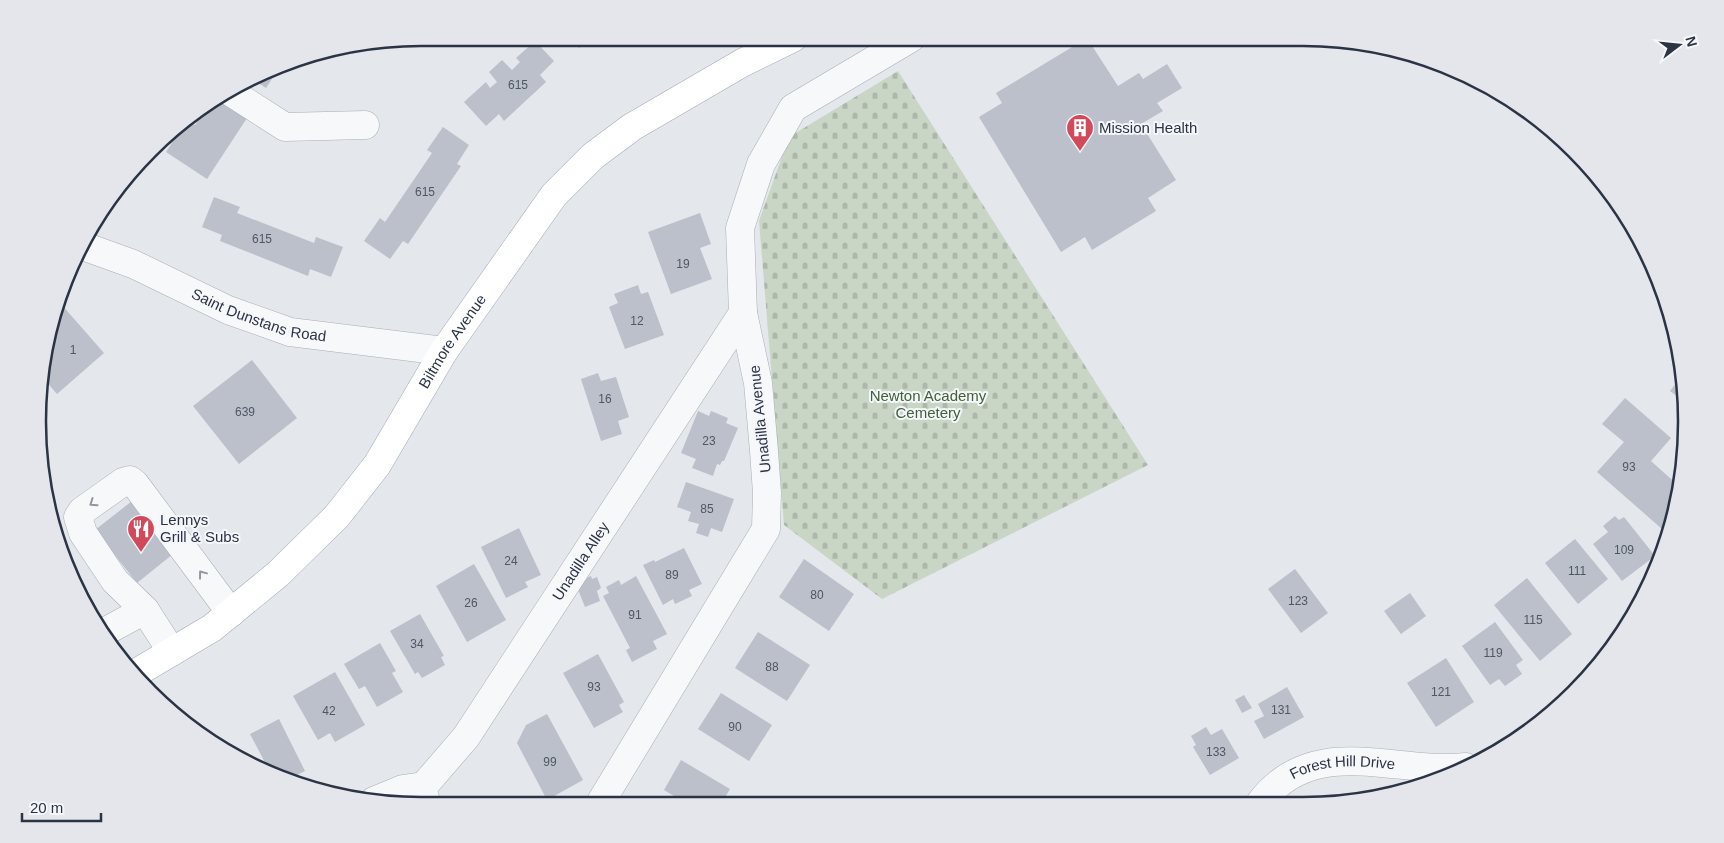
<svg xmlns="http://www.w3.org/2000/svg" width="1724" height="843" viewBox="0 0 1724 843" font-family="Arial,sans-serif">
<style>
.cemetery{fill:url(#cemetery-stones)}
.building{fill:#bbc0ca}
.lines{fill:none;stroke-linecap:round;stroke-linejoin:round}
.minor-casing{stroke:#a9aeb7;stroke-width:29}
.major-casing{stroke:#a3abb8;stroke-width:29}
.minor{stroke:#f7f8fa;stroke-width:28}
.major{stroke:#fff;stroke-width:28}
.oneway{stroke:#9196a0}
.labels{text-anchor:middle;stroke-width:4;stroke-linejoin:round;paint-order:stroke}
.number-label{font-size:12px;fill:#4f5766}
.poi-label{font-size:15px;fill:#2b3445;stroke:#f4f6f9;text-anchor:start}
.street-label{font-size:15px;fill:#2b3445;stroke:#f4f6f9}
.park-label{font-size:15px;fill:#3f6138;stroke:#f4f6f9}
.rim{fill:none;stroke:#2b3445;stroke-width:2.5}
</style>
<defs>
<pattern id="cemetery-stones" width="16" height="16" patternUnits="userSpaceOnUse" patternTransform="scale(1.25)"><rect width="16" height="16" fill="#c9d6c5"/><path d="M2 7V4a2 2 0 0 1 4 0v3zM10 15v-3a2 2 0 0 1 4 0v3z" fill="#adb8ab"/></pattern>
</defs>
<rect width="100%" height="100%" fill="#e4e7ec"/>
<path class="cemetery" d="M898 71 1148 465 882 599 784 525 759 221 789 137Z"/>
<path class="building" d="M573 38H608L599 43 596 38 579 48Z
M1087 38 1118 86 1139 73 1143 79 1167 64 1182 88 1157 103 1163 111 1141 124 1176 180 1148 198 1156 211 1092 250 1085 237 1061 252 979 117 1002 103 996 93Z
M535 41 554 61 540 75 546 82 504 121 499 114 486 126 464 102 486 82 490 88 497 82 489 72 502 60 512 70 520 62 516 58Z
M279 68 266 88 255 81Z
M220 100 247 118 207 179 166 152 187 120 195 125 208 106Z
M443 127 469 145 457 164 461 166 408 244 403 241 390 259 364 241 380 218 385 222 432 153 427 150Z
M214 197 240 207 237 213 314 243 316 237 343 247 331 277 310 269 308 276 220 241 222 235 202 227Z
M700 213 711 244 700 248 712 279 671 294 648 232Z
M638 285 641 294 648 292 664 335 625 349 609 307 618 303 614 294Z
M61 304 104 353 57 394 44 379 45 346Z
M252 360 297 418 239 464 193 406Z
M598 373 601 381 616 377 629 417 618 421 622 434 601 441 581 379Z
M1682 375 1685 402 1670 391Z
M1625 398 1671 438 1651 461 1680 487 1679 497 1673 516 1662 529 1597 472 1624 442 1602 424Z
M698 411 709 416 711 411 728 418 726 423 738 428 724 461H722L720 465 717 464 713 476 692 468 696 459 681 453Z
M686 482 734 499 722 532 711 528 708 537 696 533 699 524 688 521 691 512 677 507Z
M132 501 173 554 137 583 95 530Z
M1615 516 1619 520 1624 517 1655 556 1622 581 1593 544 1608 532 1603 526Z
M519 528 541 575 525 582 528 587 506 598 481 547Z
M1575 539 1608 579 1578 604 1545 563Z
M684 548 702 584 689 590 692 596 675 604 673 599 663 605 643 565 654 560 655 562Z
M804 559 854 594 829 631 779 597Z
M474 564 506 620 467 642 436 586Z
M1295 569 1328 613 1301 633 1268 589Z
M591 576 592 579 597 577 601 588 597 591 600 601 585 607 575 582Z
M636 576 667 634 653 641 657 649 632 662 626 650 630 648 603 596 609 593 606 587 619 580 621 585Z
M1527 578 1572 634 1540 661 1494 605Z
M1410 593 1426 616 1401 634 1384 611Z
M420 614 444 656 441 657 445 665 422 678 418 672 415 674 390 631Z
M1495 622 1523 660 1516 665 1522 674 1505 686 1499 679 1490 685 1462 646Z
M758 632 810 665 787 701 735 668Z
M380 643 396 671 392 673 403 692 377 707 365 686 359 689 344 664Z
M598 654 624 702 619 705 623 712 594 728 563 673Z
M1446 658 1474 702 1436 727 1407 683Z
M335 672 365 725 335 742 330 733 318 740 293 696Z
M1287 687 1304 717 1264 739 1254 721 1264 716 1258 704Z
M721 693 772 725 749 761 698 729Z
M1244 695 1252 708 1242 713 1235 700Z
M547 714 583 780 547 800 517 743 526 725Z
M279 719 305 771 287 780 271 774 250 734Z
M1206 727 1211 735 1222 729 1239 758 1210 775 1193 747 1196 745 1191 736Z
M681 760 730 789 721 804 689 805 664 790Z"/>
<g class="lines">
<defs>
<g id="minor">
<path d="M232 93 285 127 365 125"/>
<path id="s1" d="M83 246 133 264 228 310 290 332 444 351"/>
<path d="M145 610 115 581 83 533 78 517 82 511 123 482 130 480 135 484 231 613"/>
<path d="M106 631 145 610 172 652"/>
<path d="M374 801 403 789 424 786"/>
<path id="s2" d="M1260 803C1314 732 1395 775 1466 767"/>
<path id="s3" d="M427 805 422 788 466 737 743 313"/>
<path d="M599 805 766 529 767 493 764 451 758 383 743 313 740 228 761 164 793 108 911 38"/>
</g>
<g id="major">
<path id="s4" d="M136 673 212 628 278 574 337 516 377 465 444 351 554 195 593 156 632 127 742 63 793 38"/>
</g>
</defs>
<use href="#minor" class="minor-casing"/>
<use href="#major" class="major-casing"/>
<use href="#minor" class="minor"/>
<use href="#major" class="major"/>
</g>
<defs><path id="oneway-chevron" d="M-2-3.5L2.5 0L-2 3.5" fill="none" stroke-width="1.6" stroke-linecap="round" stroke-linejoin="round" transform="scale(1.25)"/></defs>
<g class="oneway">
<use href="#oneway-chevron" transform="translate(93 503) rotate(145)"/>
<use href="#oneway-chevron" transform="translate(202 574) rotate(-127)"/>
</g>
<defs>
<symbol id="building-pin" viewBox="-11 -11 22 30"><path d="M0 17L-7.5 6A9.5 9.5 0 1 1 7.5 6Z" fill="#d1495b" stroke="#f4f6f9"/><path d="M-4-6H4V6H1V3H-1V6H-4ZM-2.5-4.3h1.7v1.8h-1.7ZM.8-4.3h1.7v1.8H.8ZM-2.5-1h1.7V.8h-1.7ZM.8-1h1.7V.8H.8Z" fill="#fff"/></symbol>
<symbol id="restaurant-pin" viewBox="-11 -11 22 30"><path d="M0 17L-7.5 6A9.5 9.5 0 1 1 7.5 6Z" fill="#d1495b" stroke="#f4f6f9"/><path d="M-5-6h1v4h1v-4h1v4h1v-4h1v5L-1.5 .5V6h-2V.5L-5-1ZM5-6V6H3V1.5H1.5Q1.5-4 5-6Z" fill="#fff"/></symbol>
</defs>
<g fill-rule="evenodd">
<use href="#building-pin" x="1064" y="112" width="32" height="43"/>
<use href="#restaurant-pin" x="125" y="513" width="32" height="43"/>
</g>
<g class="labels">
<g class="number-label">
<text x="518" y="89">615</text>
<text x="425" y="196">615</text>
<text x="262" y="243">615</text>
<text x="683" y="268">19</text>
<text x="637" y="325">12</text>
<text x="73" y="354">1</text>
<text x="605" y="403">16</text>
<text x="245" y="416">639</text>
<text x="709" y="445">23</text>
<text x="1629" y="471">93</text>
<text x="707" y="513">85</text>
<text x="1624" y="554">109</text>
<text x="511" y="565">24</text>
<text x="1577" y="575">111</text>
<text x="672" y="579">89</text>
<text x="817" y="599">80</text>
<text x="1298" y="605">123</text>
<text x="471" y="607">26</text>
<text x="635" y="619">91</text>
<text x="1533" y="624">115</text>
<text x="417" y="648">34</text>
<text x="1493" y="657">119</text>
<text x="772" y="671">88</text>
<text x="594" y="691">93</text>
<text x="1441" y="696">121</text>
<text x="1281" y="714">131</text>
<text x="329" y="715">42</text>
<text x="735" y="731">90</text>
<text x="1216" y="756">133</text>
<text x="550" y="766">99</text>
</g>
<g class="poi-label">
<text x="1099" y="133">Mission Health</text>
<text x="160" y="525">Lennys<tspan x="160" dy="17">Grill &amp; Subs</tspan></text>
</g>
<g class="street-label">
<text dy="5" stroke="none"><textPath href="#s1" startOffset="190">Saint Dunstans Road</textPath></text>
<text dy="5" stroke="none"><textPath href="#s4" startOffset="466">Biltmore Avenue</textPath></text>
<text transform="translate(760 419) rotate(-96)" y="5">Unadilla Avenue</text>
<text dy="5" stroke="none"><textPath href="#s3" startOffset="295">Unadilla Alley</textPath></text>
<text dy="5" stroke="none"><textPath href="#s2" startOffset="95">Forest Hill Drive</textPath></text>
</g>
<g class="park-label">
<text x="928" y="401">Newton Academy<tspan x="928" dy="17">Cemetery</tspan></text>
</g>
</g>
<path d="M0 0H1724V843H0ZM421 46H1303A375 375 0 0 1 1678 421V422A375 375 0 0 1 1303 797H421A375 375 0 0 1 46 422V421A375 375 0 0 1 421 46Z" fill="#e4e6eb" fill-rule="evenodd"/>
<path class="rim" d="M421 46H1303A375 375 0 0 1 1678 421V422A375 375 0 0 1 1303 797H421A375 375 0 0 1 46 422V421A375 375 0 0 1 421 46Z"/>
<g transform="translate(1679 45) rotate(74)" stroke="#f4f6f9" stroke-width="4" paint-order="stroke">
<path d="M0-4L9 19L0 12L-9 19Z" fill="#2b3445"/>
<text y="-8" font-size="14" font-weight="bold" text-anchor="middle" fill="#2b3445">N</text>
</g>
<path d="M22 813v8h79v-8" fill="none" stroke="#2b3445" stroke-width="2.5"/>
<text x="30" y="813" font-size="15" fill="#2b3445" stroke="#f4f6f9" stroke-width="4" paint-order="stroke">20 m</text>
</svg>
